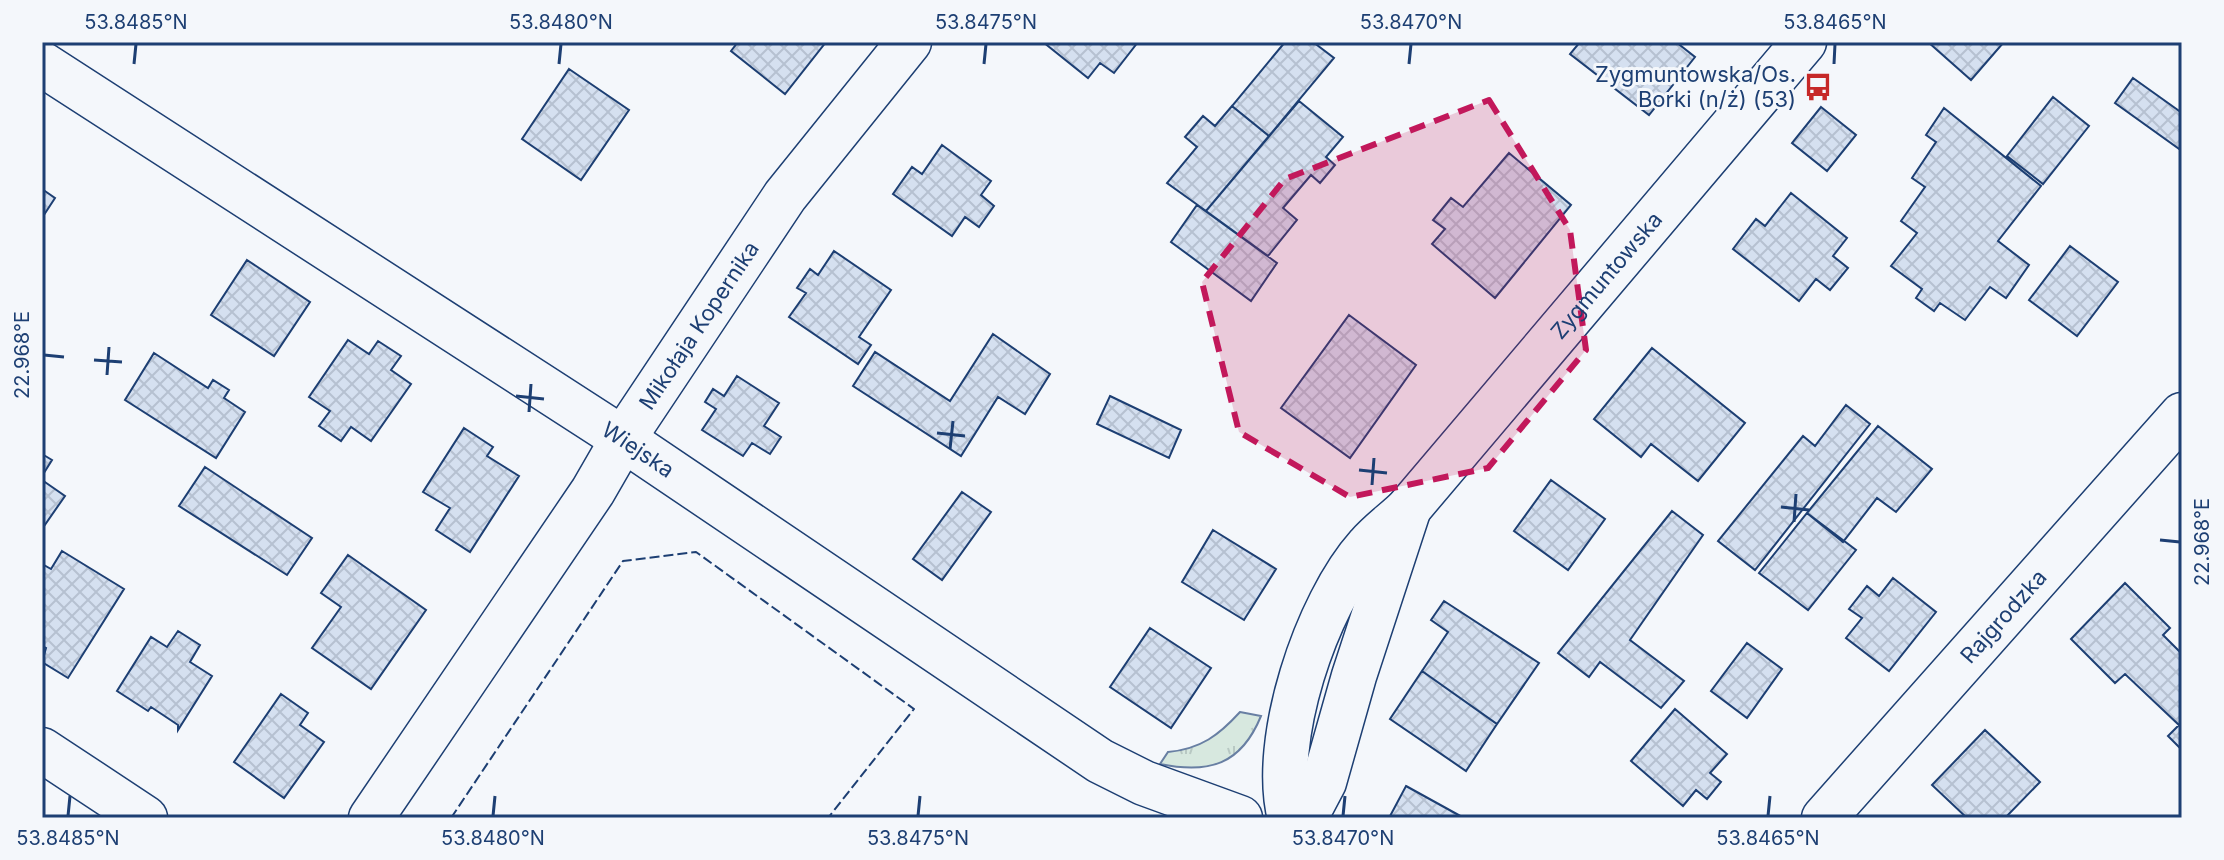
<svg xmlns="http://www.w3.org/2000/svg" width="2224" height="860" viewBox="0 0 2224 860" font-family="Inter,sans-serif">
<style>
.grass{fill:url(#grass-tufts);stroke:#687fa3;stroke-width:2}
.building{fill:url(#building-cross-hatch);stroke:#1d3f73;stroke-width:2}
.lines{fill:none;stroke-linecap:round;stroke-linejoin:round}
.minor-casing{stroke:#1d3f73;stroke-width:47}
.tertiary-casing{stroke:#1d3f73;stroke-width:47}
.minor{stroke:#f4f7fb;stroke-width:44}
.tertiary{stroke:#f4f7fb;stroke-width:44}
.fence{stroke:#1d3f73;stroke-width:2;stroke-dasharray:10 4;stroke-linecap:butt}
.marked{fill:#c2185b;fill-opacity:0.2;stroke:#c2185b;stroke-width:6;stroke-dasharray:16 10;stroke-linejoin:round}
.ticks{fill:none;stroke:#1d3f73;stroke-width:3}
.labels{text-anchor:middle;stroke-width:6;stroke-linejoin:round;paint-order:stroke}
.poi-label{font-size:22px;fill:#1d3f73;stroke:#f4f7fb;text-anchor:end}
.street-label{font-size:22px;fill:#1d3f73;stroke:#f4f7fb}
.neatline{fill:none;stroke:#1d3f73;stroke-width:3}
.ticks-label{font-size:20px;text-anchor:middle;fill:#1d3f73}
</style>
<defs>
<pattern id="grass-tufts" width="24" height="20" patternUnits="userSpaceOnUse" patternTransform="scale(2)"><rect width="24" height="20" fill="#d7e8df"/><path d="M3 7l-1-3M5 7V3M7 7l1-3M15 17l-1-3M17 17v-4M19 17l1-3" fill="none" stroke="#b8c8c3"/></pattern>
<pattern id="building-cross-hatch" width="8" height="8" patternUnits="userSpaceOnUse" patternTransform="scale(2)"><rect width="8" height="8" fill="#d5e0f0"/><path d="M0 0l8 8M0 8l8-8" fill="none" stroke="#b6c1d1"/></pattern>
</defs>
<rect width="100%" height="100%" fill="#f4f7fb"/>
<path class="grass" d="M1240 712 1261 716C1241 765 1209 774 1160 764L1168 752C1201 749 1219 735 1240 712Z"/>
<path class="building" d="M738 42H826L785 94 731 51Z
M1043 42H1138L1114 73 1100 63 1088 78Z
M1285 42H1313L1334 58 1269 136 1232 106Z
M1580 42H1676L1695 57 1649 115 1570 54Z
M1928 42H2004L1971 80Z
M569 69 629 110 581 180 522 139Z
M2133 78 2182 113V151L2115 103Z
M2053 97 2089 126 2043 184 2007 156Z
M1299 101 1343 137 1326 157 1335 165 1320 183 1311 175 1283 208 1297 220 1268 256 1206 211Z
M1232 106 1269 136 1206 211 1167 183 1197 147 1185 137 1203 116 1215 126Z
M1821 107 1856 135 1827 171 1792 143Z
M1944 108 2041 186 1998 241 2029 265 2006 298 1990 287 1965 320 1940 303 1934 311 1916 298 1922 289 1891 266 1917 233 1901 221 1925 187 1912 178 1936 142 1926 135Z
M942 145 991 181 981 195 994 206 979 227 965 217 952 236 893 194 912 167 922 174Z
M1509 153 1571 205 1495 298 1432 244 1445 229 1433 220 1451 198 1463 207Z
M42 189 55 198 42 218Z
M1791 193 1847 238 1833 256 1848 268 1830 290 1816 279 1799 301 1733 249 1756 219 1765 226Z
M1197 205 1277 263 1251 301 1171 242Z
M2070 246 2118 282 2077 336 2029 300Z
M834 251 891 290 859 337 871 345 858 364 789 317 806 293 797 288 810 269 818 275Z
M247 260 310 302 274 356 211 315Z
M1349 315 1416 365 1350 458 1281 408Z
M993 334 1050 374 1025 414 998 397 961 456 853 386 875 352 950 401Z
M348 340 369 354 378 341 401 356 391 370 411 384 371 441 351 427 341 441 319 426 330 411 309 397Z
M1652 348 1745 423 1698 481 1651 444 1641 457 1594 419Z
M154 353 208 388 213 380 229 390 224 398 245 412 216 458 125 400Z
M737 376 779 403 764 426 781 437 770 454 752 443 743 456 702 430 716 409 705 402 713 389 724 396Z
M1110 396 1181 430 1169 458 1097 424Z
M1846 405 1870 424 1755 570 1718 541 1803 436 1815 446Z
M1878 426 1932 469 1896 512 1877 498 1843 542 1807 513Z
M464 428 493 447 487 456 519 476 470 552 436 530 450 508 423 492Z
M42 454 52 460 42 476Z
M205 467 312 538 287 575 179 506Z
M42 480 65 496 42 529Z
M1551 480 1605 519 1568 570 1514 531Z
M962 492 991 512 942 580 913 559Z
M1672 511 1703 535 1630 640 1684 681 1661 708 1600 662 1589 677 1558 653Z
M1807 513 1856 550 1808 610 1759 573Z
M1213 530 1276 569 1244 620 1182 582Z
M62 551 124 589 68 678 42 662 46 648 42 646V564L51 569Z
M348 555 426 610 371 689 312 648 341 607 321 593Z
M1893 578 1936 612 1889 671 1846 638 1862 618 1849 609 1867 586 1879 596Z
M2125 583 2170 628 2163 635 2182 654V722L2179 725 2125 674 2115 683 2071 639Z
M1444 601 1539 663 1497 724 1422 671 1448 632 1431 620Z
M1150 628 1211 668 1171 728 1110 687Z
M178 631 200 645 190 662 212 676 178 730V725L151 707 148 711 117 691 151 637 167 647Z
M1747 643 1782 669 1747 718 1711 691Z
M1422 671 1497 724 1466 771 1390 719Z
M281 694 308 713 300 725 324 742 284 798 234 762Z
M1675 709 1727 754 1710 773 1721 782 1707 799 1696 790 1683 806 1631 761Z
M2182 722V750L2168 736Z
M1985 730 2040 782 2005 818H1967L1932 785Z
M1406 786 1464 818H1389Z"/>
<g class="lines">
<defs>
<g id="minor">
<path id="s1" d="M42 64 623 439 1100 761 1144 783 1240 818"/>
<path d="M42 750 145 818"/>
<path id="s2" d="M371 818 593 491 623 439 785 196 909 42"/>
<path id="s3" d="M1290 818C1270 742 1316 604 1368 546 1380 532 1396 521 1409 508L1804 42"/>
<path d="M1305 818 1324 782 1354 676 1409 508"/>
</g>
<g id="tertiary">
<path id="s4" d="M1824 818 2182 415"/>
</g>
</defs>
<use href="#minor" class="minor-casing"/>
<use href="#tertiary" class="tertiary-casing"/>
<use href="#minor" class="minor"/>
<use href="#tertiary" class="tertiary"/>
<path class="fence" d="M451 818 623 561 696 552 914 709 828 818"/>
</g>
<path class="marked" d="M1489 100 1570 230 1586 350 1488 468 1350 497 1239 432 1202 282 1285 179Z"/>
<path class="ticks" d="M134 64 136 44M559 64 561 44M984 64 986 44M1409 64 1411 44M1834 64 1835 44M44 355 64 357M94 360 122 362M107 375 109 347M516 396 544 399M529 412 531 384M937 433 965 436M950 449 953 421M1359 470 1387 473M1372 485 1374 458M1781 507 1809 510M1794 522 1796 494M2160 540 2180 542M68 816 70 796M493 816 495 796M918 816 920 796M1343 816 1345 796M1768 816 1770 796"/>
<defs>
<symbol id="bus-bare" viewBox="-9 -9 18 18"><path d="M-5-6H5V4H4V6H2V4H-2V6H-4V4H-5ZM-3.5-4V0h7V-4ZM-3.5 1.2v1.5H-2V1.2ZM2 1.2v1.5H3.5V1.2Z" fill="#c62828" stroke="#f4f7fb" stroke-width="2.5" paint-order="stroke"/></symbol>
</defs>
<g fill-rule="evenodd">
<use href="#bus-bare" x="1798" y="67" width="40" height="40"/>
</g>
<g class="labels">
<g class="poi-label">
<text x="1796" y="82">Zygmuntowska/Os.<tspan x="1796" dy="25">Borki (n/ż) (53)</tspan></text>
</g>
<g class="street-label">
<text dy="8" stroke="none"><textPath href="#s3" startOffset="652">Zygmuntowska</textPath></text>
<text dy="8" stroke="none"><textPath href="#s2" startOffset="592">Mikołaja Kopernika</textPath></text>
<text dy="8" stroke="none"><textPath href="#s1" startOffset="710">Wiejska</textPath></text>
<text dy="8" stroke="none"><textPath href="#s4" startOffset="270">Rajgrodzka</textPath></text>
</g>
</g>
<rect width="2224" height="860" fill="none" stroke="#f4f7fb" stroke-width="88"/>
<rect x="44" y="44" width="2136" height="772" class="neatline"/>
<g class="ticks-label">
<text x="136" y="29">53.8485°N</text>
<text x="561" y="29">53.8480°N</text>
<text x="986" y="29">53.8475°N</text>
<text x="1411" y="29">53.8470°N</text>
<text x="1835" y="29">53.8465°N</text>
<text transform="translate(22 355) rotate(-90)" y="7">22.968°E</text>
<text transform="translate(2202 542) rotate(-90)" y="7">22.968°E</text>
<text x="68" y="845">53.8485°N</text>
<text x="493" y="845">53.8480°N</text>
<text x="918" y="845">53.8475°N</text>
<text x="1343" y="845">53.8470°N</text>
<text x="1768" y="845">53.8465°N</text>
</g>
</svg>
